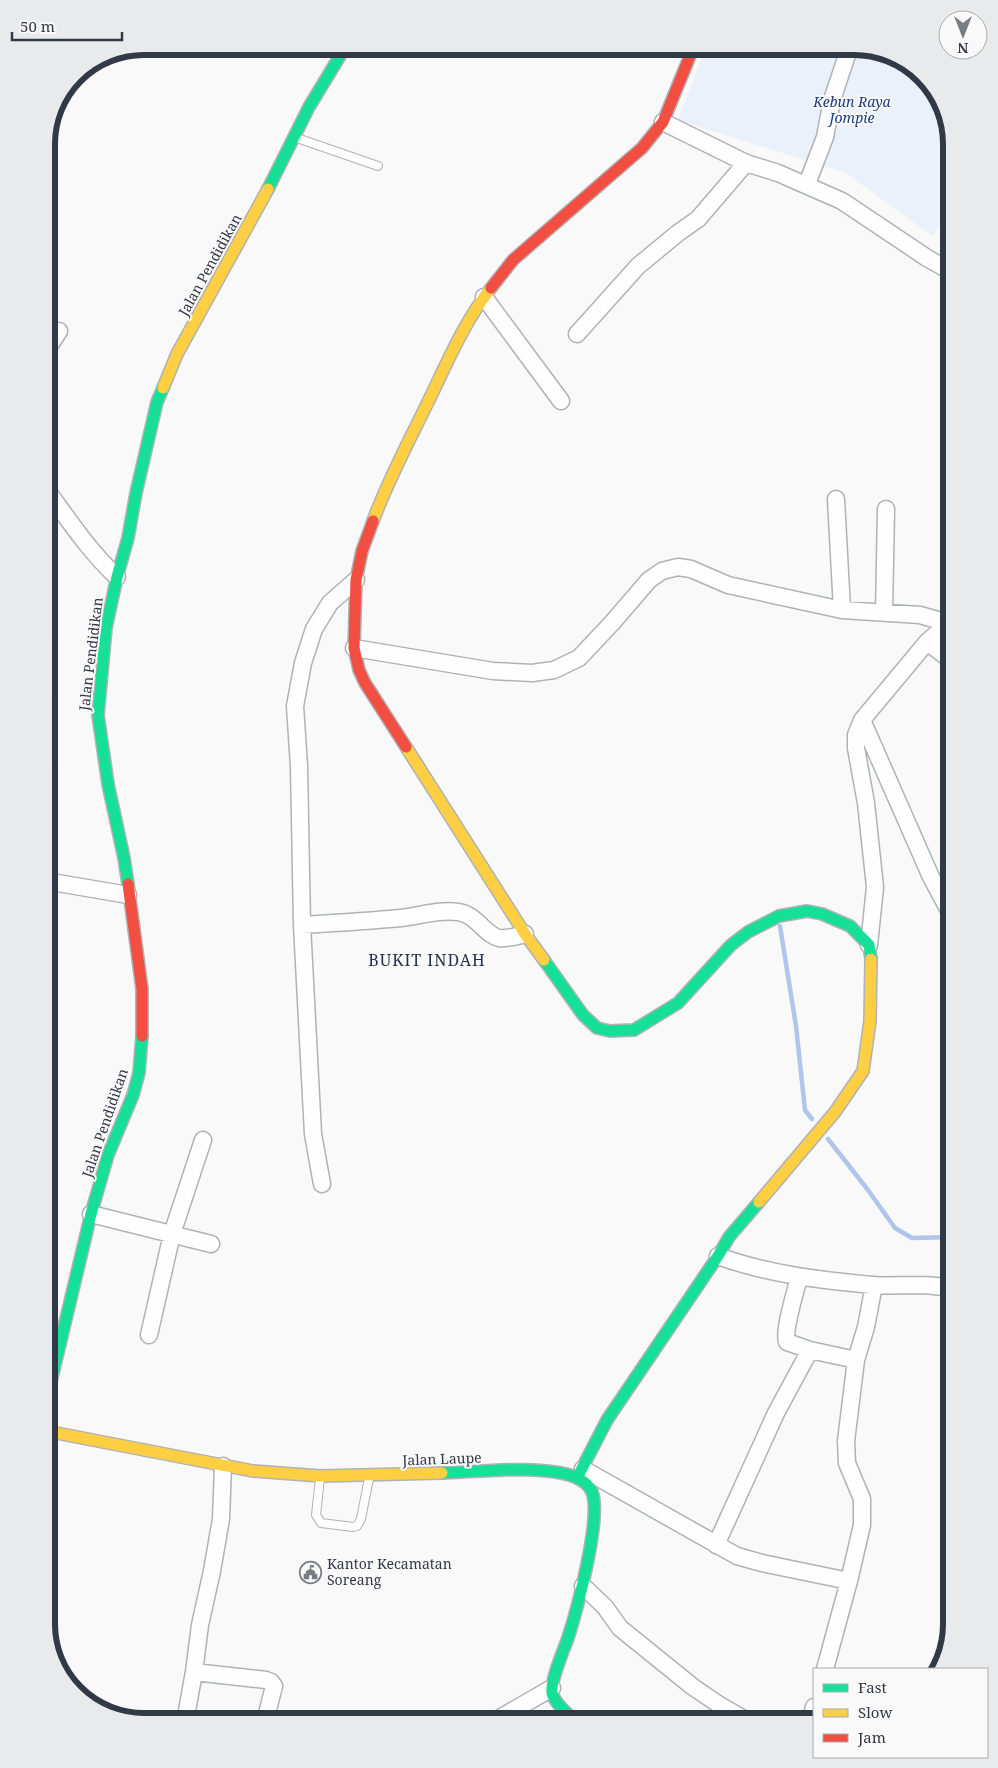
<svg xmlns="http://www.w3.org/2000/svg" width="998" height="1768" viewBox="0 0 998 1768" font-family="'Noto Serif',serif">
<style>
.green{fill:#ebf1fb}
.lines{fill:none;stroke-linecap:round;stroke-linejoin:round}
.stream{stroke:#b0c5ec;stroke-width:4.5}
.lane-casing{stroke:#afb2b7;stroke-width:10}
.street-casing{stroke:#afb2b7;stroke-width:19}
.fast-casing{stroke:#afb2b7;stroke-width:14}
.slow-casing{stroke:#afb2b7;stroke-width:14}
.jam-casing{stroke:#afb2b7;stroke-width:14}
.lane{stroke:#fefefe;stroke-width:8}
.street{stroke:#fefefe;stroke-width:16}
.fast{stroke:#16e098;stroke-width:11}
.slow{stroke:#ffcf43;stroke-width:11}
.jam{stroke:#f24e42;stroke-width:11}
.labels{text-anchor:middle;stroke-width:4;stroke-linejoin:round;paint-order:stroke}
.park-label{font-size:14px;font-style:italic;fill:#1c3d7e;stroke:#f9f9f9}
.street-label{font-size:14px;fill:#323946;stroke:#f9f9f9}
.poi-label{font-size:14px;fill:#323946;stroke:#f9f9f9;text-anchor:start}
.quarter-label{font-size:16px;letter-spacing:1px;fill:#24324b;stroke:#f9f9f9}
.rim{fill:none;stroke:#323946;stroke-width:6}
</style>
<rect width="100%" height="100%" fill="#f9f9f9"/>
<path class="green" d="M706 46H861L913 66 944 106 952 144V213L932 236 846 173 678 120Z"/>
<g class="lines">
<path class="stream" d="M780 926 796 1026 805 1110 812 1119
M828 1139 868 1190 895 1228 912 1238 952 1237"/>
<defs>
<path id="lane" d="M297 138 378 166
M320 1478 316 1515 321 1523 353 1527 357 1526 361 1519 369 1478"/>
<path id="street" d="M663 122 746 163 778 173 842 201 927 258 952 272
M807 184 825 137 832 100 850 46
M484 297 561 401
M577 334 638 266 678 233 698 219 746 163
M46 351 59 331
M46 489C68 519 89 551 117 577
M836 499 842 610
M884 613 886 509
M927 642 952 661
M354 648 493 671 532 673 554 670 579 658 612 623 649 580 662 571 678 567 691 569 728 585 842 610 920 615 948 623
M862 720 931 877 952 916
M46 881 128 895
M302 925C335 923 368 921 401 918 420 916 439 909 458 912 476 914 485 935 499 938 508 939 517 936 525 934
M869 945 875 887 866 803 856 748V735L862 720 927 642 952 621
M322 1184 313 1134 302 925 299 766 295 706 303 663 314 629 330 603 356 580
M91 1214 211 1244
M718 1256C767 1274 819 1280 872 1285 899 1287 925 1282 952 1289
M799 1277C796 1290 783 1331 787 1342L810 1350 856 1360
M149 1335 172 1234 203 1140
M583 1469 737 1556 762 1563 849 1581
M716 1545 776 1413 810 1350
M583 1586 605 1607 620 1628 693 1687 721 1706 749 1722
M825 1669 849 1581 862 1525V1499L847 1463 846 1441 856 1360 866 1327 874 1285
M194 1672 266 1680 271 1682 274 1686 265 1722
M185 1722 194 1672 200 1625 212 1571 221 1519 223 1466
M493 1722 552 1688
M810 1722 814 1707"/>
<path id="fast" d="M268 189 309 107 346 46
M128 884 124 858 108 784 98 715 106 628 117 577 128 538 136 493 157 402 163 388
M544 960 583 1015 597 1028 610 1031 634 1030 678 1003 731 945 748 932 779 916 807 911 822 914 850 926 869 945 871 959
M46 1421 50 1386 91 1214 108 1155 133 1095 139 1073 142 1036
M442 1473C479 1472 542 1464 575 1477 582 1480 589 1484 592 1492 602 1517 577 1610 568 1638 564 1649 550 1682 552 1693 555 1704 568 1714 576 1722
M577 1478 607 1420 718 1256 729 1237 759 1202"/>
<path id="slow" d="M163 388 177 354 268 189
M373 521C388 480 409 441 428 402 447 363 464 322 491 288
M406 747 525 934 544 960
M759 1202 835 1112 863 1071 870 1021 871 959
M46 1431 253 1471 320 1476 442 1473"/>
<path id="jam" d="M491 288 513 260 642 148 663 122 694 46
M373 521 362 551 356 580 354 648 359 670 365 683 406 747
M128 884 142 989V1036"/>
</defs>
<use href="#lane" class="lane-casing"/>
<use href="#street" class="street-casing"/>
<use href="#fast" class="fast-casing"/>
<use href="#slow" class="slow-casing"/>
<use href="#jam" class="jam-casing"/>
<use href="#lane" class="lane"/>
<use href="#street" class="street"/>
<use href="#fast" class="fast"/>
<use href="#slow" class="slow"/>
<use href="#jam" class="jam"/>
</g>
<defs>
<symbol id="civic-ring" viewBox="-11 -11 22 22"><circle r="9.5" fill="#f9f9f9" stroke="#787c85" stroke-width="1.5"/><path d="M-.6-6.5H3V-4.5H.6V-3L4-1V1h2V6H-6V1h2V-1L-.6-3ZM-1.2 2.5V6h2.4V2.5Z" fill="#787c85"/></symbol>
</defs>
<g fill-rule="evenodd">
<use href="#civic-ring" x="298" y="1560" width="25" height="25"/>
</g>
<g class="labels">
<g class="park-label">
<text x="852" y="107">Kebun Raya<tspan x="852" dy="16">Jompie</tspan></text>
</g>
<g class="street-label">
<text transform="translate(210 265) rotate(-61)" y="5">Jalan Pendidikan</text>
<text transform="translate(91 654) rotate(-83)" y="5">Jalan Pendidikan</text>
<text transform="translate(105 1123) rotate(-71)" y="5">Jalan Pendidikan</text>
<text transform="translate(442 1459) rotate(-2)" y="5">Jalan Laupe</text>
</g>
<g class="poi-label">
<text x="327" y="1569">Kantor Kecamatan<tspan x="327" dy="16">Soreang</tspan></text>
</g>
<g class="quarter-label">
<text x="427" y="966">BUKIT INDAH</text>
</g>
</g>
<path d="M0 0H998V1768H0ZM144 55H854A89 89 0 0 1 943 144V1624A89 89 0 0 1 854 1713H144A89 89 0 0 1 55 1624V144A89 89 0 0 1 144 55Z" fill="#e9eaeb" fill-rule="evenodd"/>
<path class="rim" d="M144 55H854A89 89 0 0 1 943 144V1624A89 89 0 0 1 854 1713H144A89 89 0 0 1 55 1624V144A89 89 0 0 1 144 55Z"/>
<rect x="813" y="1668" width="175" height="90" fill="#f9f9f9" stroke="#a9acb1"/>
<rect x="823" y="1684" width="25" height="8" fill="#16e098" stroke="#a9acb1"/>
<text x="858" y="1693" font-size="15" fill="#323946">Fast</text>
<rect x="823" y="1709" width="25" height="8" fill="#ffcf43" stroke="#a9acb1"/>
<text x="858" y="1718" font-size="15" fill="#323946">Slow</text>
<rect x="823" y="1734" width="25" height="8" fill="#f24e42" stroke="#a9acb1"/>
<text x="858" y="1743" font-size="15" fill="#323946">Jam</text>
<g transform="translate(963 35) rotate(180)"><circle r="24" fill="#f9f9f9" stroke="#a9acb1"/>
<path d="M0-4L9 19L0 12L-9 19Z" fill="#787c85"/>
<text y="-8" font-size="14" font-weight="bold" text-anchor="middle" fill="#323946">N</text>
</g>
<path d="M12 32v8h110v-8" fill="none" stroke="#323946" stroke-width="2.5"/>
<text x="20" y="32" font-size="15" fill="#323946" stroke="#f9f9f9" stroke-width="4" paint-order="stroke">50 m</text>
</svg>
